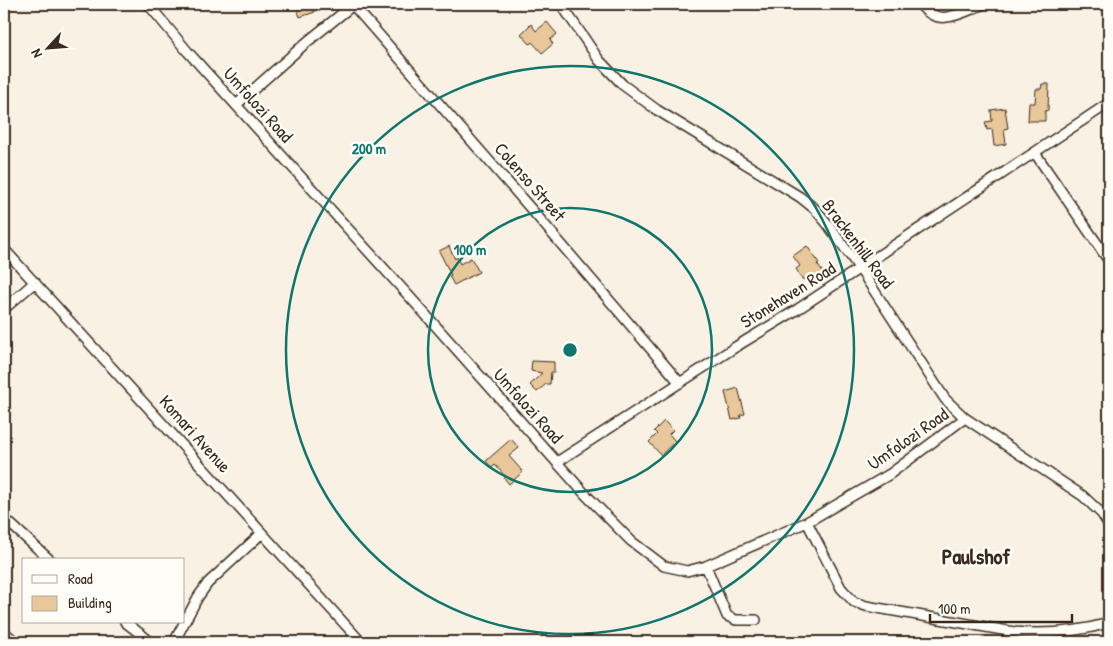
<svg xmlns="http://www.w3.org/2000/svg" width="1113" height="646" viewBox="0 0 1113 646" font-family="'Patrick Hand',sans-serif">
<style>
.building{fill:#e8c89a;stroke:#3b2a1e}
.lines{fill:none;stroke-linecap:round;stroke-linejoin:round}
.street-casing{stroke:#3b2a1e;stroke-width:12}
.street{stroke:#fdfcf7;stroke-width:9}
.ring{fill:none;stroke:#0f766e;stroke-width:2.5}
.labels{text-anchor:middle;stroke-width:5;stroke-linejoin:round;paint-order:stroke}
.street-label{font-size:18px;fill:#3b2a1e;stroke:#fdfcf7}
.district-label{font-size:22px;font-weight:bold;fill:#3b2a1e;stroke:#fdfcf7}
.centre{fill:#0f766e;stroke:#fdfcf7;stroke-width:2.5}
.ring-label{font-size:15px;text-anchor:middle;font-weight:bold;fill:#0f766e;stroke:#fdfcf7;stroke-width:5;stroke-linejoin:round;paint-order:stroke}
</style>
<rect width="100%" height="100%" fill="#f9f2e4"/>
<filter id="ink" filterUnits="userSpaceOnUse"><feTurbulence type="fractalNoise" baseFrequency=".02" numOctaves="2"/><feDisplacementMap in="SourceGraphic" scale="10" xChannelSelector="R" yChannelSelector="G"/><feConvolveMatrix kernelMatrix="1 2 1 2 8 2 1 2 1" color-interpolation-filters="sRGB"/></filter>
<g filter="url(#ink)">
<path class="building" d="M295 4H312L315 12 300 17Z
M547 22 557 34 550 40 553 44 542 53 532 42 530 44 521 34 531 24 536 31Z
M1042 84H1049L1048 110 1045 111V121H1028L1029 103H1035L1036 89H1041Z
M1005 108 1008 128 1004 129 1006 144 994 146 992 129 987 130 985 122 992 121 991 110Z
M449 246 455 259 457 257 460 264 471 258 479 272 454 285 449 276 451 275 439 251Z
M807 246 819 263 817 264 826 277 816 285 809 275 803 280 796 269 800 266 793 256Z
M532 361 554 362V372H551L550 384H546L537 392 530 385 542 373 531 371Z
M738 388 745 414 740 415 741 418 732 420 725 392Z
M664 421 673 430 669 434 675 441 661 455 649 442 657 434 654 431Z
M511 439 519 448 509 456 523 472 509 484 504 478 506 477 495 465 492 468 486 461Z"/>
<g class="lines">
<defs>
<path id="street" d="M148 4 188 52 417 305 585 494 631 541 664 566 687 571 706 566 807 522 890 474 965 418
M561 4 599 60 623 85 657 110 800 197 815 209 826 222 860 269 945 399 965 418 1083 496 1102 514 1109 525
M920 4C938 29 961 13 984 4
M353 5 538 217 680 383
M236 105 307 42 354 4
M1035 153 1109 261
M4 249 361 642
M4 309 35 282
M557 462 737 346 798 309 1109 103
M4 518 50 560
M807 522 841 588 854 602 866 606 1014 632C1047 635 1077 632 1109 623
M706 566 727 616 736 620H756
M125 622 151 642
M4 632 16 642
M174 642 198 597 208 583 262 533"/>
</defs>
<use href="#street" class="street-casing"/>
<use href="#street" class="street"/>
</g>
</g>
<g class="ring">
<circle cx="570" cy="350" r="142"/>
<circle cx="570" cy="350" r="284"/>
</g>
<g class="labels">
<g class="street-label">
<text transform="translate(258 105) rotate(48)" y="6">Umfolozi Road</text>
<text transform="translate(530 182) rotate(49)" y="6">Colenso Street</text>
<text transform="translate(858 244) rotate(53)" y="6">Brackenhill Road</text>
<text transform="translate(788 295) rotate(-32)" y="6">Stonehaven Road</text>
<text transform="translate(528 406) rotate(48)" y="6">Umfolozi Road</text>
<text transform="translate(195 434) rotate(48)" y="6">Komari Avenue</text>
<text transform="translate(908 439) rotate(-35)" y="6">Umfolozi Road</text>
</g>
<g class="district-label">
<text x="976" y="564">Paulshof</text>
</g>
</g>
<circle cx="570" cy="350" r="8" class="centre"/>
<g class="ring-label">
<text x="369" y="154">200 m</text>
<text x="470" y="255">100 m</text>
</g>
<rect width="1113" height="646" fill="none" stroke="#fdfcf7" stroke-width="20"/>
<rect x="10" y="10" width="1093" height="626" fill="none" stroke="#3b2a1e" stroke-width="2" filter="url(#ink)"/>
<rect x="22" y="558" width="162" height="65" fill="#fdfcf7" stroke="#afa8a0"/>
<rect x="32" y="575" width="25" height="8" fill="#fdfcf7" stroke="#afa8a0"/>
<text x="68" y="584" font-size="15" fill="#3b2a1e">Road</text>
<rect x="32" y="596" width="25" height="15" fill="#e8c89a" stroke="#afa8a0"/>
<text x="68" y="608" font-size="15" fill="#3b2a1e">Building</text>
<g transform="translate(48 48) rotate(244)" stroke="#fdfcf7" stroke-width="4" paint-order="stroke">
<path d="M0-4L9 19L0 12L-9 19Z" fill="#3b2a1e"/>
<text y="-8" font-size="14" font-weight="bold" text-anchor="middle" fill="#3b2a1e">N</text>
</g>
<path d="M930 614v8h142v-8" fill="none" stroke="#3b2a1e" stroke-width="2.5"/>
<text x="938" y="614" font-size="15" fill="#3b2a1e" stroke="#fdfcf7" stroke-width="4" paint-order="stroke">100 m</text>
</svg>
